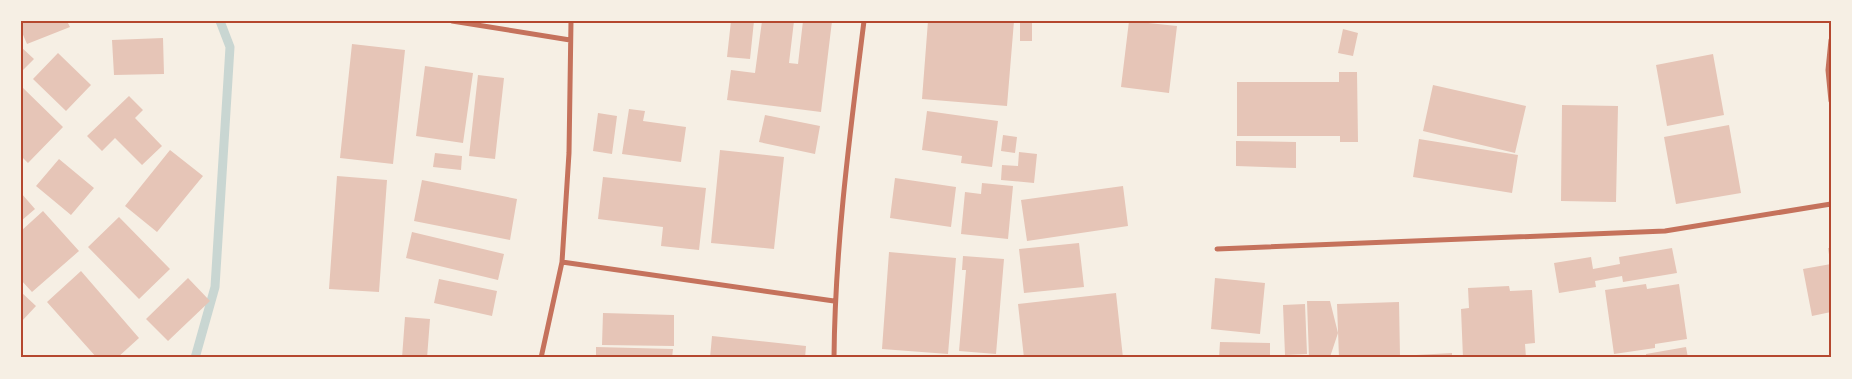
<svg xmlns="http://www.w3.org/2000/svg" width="1852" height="379" viewBox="0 0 1852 379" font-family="'Libre Baskerville',serif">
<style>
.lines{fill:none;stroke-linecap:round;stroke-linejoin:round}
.stream{stroke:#c9d6d2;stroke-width:9}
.building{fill:#e6c5b7}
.minor{stroke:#c5725c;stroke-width:5}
.neatline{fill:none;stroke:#b5482f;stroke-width:2}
</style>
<rect width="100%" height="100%" fill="#f6efe4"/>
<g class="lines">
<path class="stream" d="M195 358 215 287 230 47 220 21"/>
</g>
<path class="building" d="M21 21H67L70 27 27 44 21 30Z
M731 21H754L750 59 727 57Z
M762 21H794L789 63 798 64 803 21H832L821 112 727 100 731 70 755 73Z
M928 21H1014L1007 106 922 99Z
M1020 21H1032V41H1020Z
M1129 21 1177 26 1169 93 1121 87Z
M1343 29 1358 33 1353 56 1338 53Z
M163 38 164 74 114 75 112 40Z
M352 44 405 50 393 164 340 158Z
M21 47 34 59 21 72Z
M58 53 91 85 66 111 33 79Z
M1713 54 1724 115 1667 126 1656 65Z
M425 66 473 73 463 143 416 136Z
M1339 72H1357L1358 142H1340V136H1237V82H1339Z
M478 75 504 78 495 159 469 156Z
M1433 85 1526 106 1515 153 1423 131Z
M21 86 63 127 28 163 21 156Z
M129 96 143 110 135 118 162 146 142 165 115 138 102 151 87 136Z
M1562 105 1618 106 1616 202 1561 201Z
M629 109 645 111 643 121 686 127 681 162 622 154Z
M927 111 998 121 992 167 961 163 962 156 922 150Z
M598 113 617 116 612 154 593 151Z
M765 115 820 126 815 154 759 142Z
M1729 125 1741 193 1676 204 1664 137Z
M1003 135 1017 137 1015 153 1001 151Z
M1419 139 1518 155 1512 193 1413 177Z
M1236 141 1296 142V168L1236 166Z
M170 150 203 176 157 232 125 206Z
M720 150 784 157 774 249 711 243Z
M1019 152 1037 154 1034 183 1001 180 1002 165 1018 166Z
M435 153 462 156 461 170 433 167Z
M59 159 94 188 71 215 36 186Z
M337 176 387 180 379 292 329 289Z
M603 177 706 188 699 250 661 246 663 227 598 219Z
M895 178 956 187 951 227 890 218Z
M422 180 517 199 510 240 414 221Z
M982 183 1013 186 1008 239 961 234 965 192 981 194Z
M1123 186 1128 226 1027 241 1021 200Z
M21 193 35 209 21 221Z
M43 211 79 251 32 292 21 280V231Z
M119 217 170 269 139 299 88 247Z
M412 232 504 254 498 280 406 258Z
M1079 243 1084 287 1024 293 1019 249Z
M1672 248 1677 273 1623 282 1622 276 1595 281 1596 287 1559 293 1554 263 1591 257 1593 269 1620 264 1619 257Z
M1828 248H1831V261H1830Z
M889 252 956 258 948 354 882 349Z
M963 256 1004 259 996 354 959 351 966 270H962Z
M1831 264V312L1812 316 1803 269Z
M81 271 139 338 117 358H97L47 302Z
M188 278 210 301 168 341 146 319Z
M1215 278 1265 283 1260 334 1211 329Z
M439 279 497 291 492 316 434 303Z
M1646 284 1647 289 1679 284 1687 339 1655 344V348L1614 354 1605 290Z
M1509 286 1510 291 1532 290 1535 343 1525 344 1526 358H1463L1461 309 1469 308 1468 288Z
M21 292 36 306 21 322Z
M1116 293 1123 358H1024L1018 304Z
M1307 301H1330L1338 333 1330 357 1309 358Z
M1399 302 1400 356 1339 358 1337 304Z
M1305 304 1307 354 1285 355 1283 305Z
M603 313 674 315V346L602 345Z
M405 317 430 319 427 358H402Z
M712 336 806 346 805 358H710Z
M1220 342 1270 343V358H1219Z
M596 347 673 349 672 358H596Z
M1686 347 1688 358H1646V354Z
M1452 353V358H1417L1416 355Z"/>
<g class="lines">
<path class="minor" d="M452 21 570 40
M1831 40 1828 70 1831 101
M1217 249 1665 231 1831 204
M562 262 834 301
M541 358 562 262 569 153 571 21
M834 358C835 245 850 133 864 21"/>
</g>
<rect width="1852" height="379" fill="none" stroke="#f6efe4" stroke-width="45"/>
<rect x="22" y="22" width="1808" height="334" class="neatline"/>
</svg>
